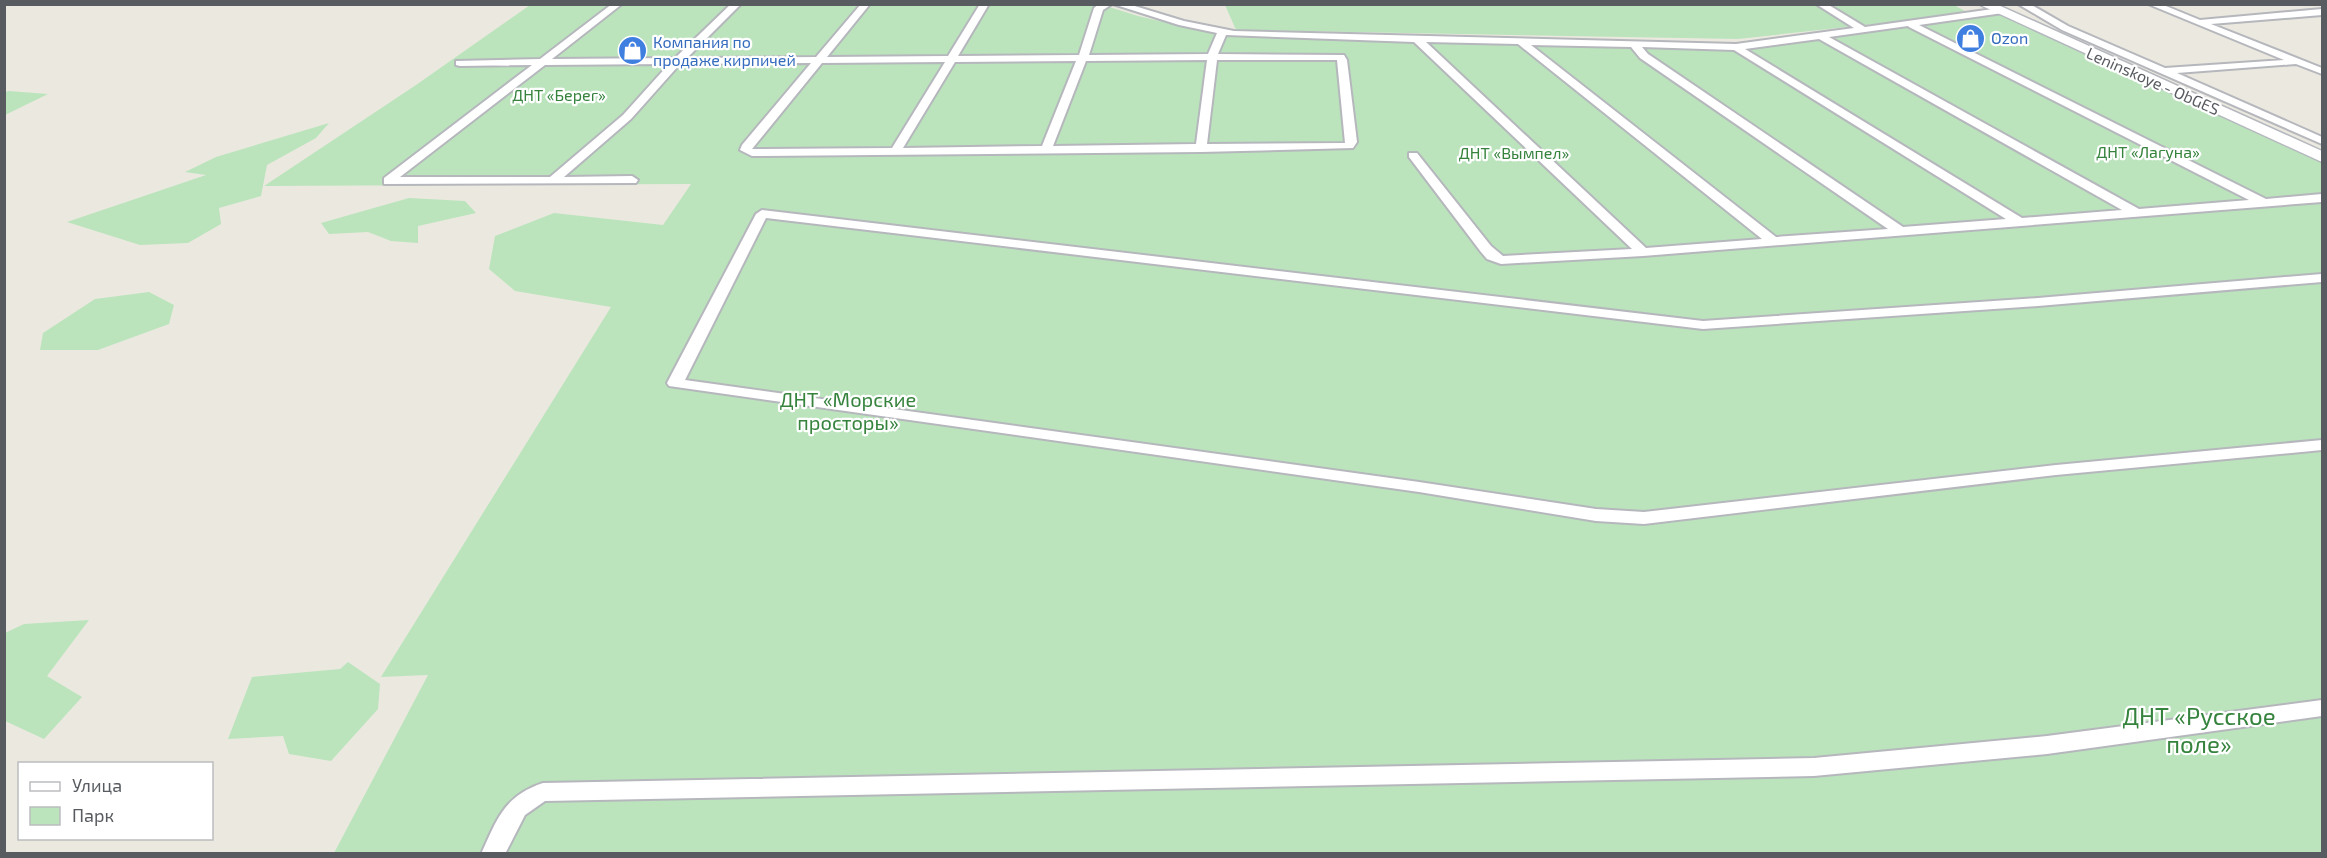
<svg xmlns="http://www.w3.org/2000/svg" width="2327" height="858" viewBox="0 0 2327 858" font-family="'Exo 2',sans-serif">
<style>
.green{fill:#bbe4bd}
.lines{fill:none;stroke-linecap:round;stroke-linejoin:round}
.street-casing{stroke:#b5b7bc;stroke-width:4}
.secondary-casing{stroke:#b5b8be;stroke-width:3}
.street{fill:#fff;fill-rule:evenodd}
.secondary{fill:#fff;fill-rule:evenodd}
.labels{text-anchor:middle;stroke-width:4.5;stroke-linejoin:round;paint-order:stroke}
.far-shop-label{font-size:16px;fill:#366cbe;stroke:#fff;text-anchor:start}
.far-street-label{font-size:16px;fill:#585b60;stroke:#fff}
.far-park-label{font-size:16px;fill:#35833d;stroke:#fff}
.park-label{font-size:20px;fill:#35833d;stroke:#fff}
.near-park-label{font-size:24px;fill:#35833d;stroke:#fff}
</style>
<rect width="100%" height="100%" fill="#ebe9df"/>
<path class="green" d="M1100 4 1138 16 1220 35 1743 48 1998 14 2322 163V853H334L428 675 381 677 611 307 515 291 489 269 495 236 554 213 663 225 691 184 264 186 416 85 530 5Z
M1952 4 1965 11 1939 17 1738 39 1236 30 1225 5Z
M9 91 48 94 5 115V92Z
M329 123 316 138 267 165 261 196 219 208 221 224 188 243 140 245 67 222 206 175 185 172 216 157Z
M409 198 465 201 476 213 418 226V243L391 241 368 232 329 234 321 223Z
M149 292 174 305 169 324 98 350H40L43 333 95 299Z
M89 620 47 676 82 697 44 739 5 721V633L24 624Z
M348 662 380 684 378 709 331 761 289 754 283 736 228 739 252 677 340 669Z"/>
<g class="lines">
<defs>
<path id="street" d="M612 4H622L552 59 675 58 731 4H741L687 58 816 57 861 4H870L827 57 948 56 980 4H989L958 56 1079 55 1094 8 1099 4H1112L1103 10 1089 55 1208 54 1217 33 1179 25 1113 4H1128L1184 21 1234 31 1736 44 1854 28 1816 4H1827L1865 27 2000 8 2003 9V13L1919 25 2266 199 2322 194V202L1643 256 1501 264 1487 259 1481 252 1409 157V153H1417L1491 246 1503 256 1632 249 1414 42 1226 35 1218 54 1344 55 1347 60 1357 142 1353 148 1201 152 752 156 740 150 742 145 811 63 680 64 631 119 564 177 632 176 638 180 636 183 384 184V178L532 65 460 66 456 65V61L540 59ZM1908 26 1909 27 2249 200 2139 209 1829 37ZM1819 39 2122 210 2022 218 1745 49ZM1426 42 1518 44 1762 239 1646 248ZM1531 45 1631 47 1640 58 1888 229 1776 237ZM1642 47 1734 50 2006 219 1903 227 1648 54ZM1207 60 1196 144 1053 146 1086 61ZM1217 60H1337L1345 143 1207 144ZM1076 61 1042 146 903 148 955 62ZM945 62 892 148 752 149 822 63ZM669 64 623 115 550 177H400L545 65Z
M2018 4H2030L2068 26 2165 68 2284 60 2148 4H2161L2200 20 2322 9V15L2211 24 2322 68V74L2296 64 2177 73 2322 137V144L2062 30Z
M762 210 1703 321 2038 298 2322 274V282L2038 306 1703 329 766 218 685 380 1419 482 1596 509 1644 512 2056 465 2322 440V450L2056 475 1644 524 1596 521 1419 492 669 386 667 383 756 214Z
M2322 700V716L2047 754 1814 776 545 801 525 815 505 854H481C497 819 504 796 543 783L1814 758 2047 736Z"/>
<path id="secondary" d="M1978 4H1996L2322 151V162Z"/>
</defs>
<use href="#street" class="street-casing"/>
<use href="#secondary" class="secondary-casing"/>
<use href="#street" class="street"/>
<use href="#secondary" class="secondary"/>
</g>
<defs>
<symbol id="shop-disc" viewBox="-11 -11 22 22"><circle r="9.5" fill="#3f7fe0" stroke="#fff"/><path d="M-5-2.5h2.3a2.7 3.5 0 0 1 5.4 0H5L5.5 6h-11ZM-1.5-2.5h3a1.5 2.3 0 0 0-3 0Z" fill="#fff"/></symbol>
</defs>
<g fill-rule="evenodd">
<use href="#shop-disc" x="1954" y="22" width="33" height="33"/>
<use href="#shop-disc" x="616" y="34" width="33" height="33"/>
</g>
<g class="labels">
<g class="far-shop-label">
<text x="1991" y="44">Ozon</text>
<text x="653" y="48">Компания по<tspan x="653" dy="18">продаже кирпичей</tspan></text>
</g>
<g class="far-street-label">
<text transform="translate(2153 81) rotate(24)" y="6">Leninskoye - ObGES</text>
</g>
<g class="far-park-label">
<text x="559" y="101">ДНТ «Берег»</text>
<text x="2148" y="158">ДНТ «Лагуна»</text>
<text x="1514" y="159">ДНТ «Вымпел»</text>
</g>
<g class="park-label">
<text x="848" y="407">ДНТ «Морские<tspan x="848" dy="23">просторы»</tspan></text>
</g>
<g class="near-park-label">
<text x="2199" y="725">ДНТ «Русское<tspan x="2199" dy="28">поле»</tspan></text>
</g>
</g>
<rect width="2327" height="858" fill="none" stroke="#585b60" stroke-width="12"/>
<rect x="18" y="762" width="195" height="78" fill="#ffffff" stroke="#bcbdbf" stroke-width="1.5"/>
<rect x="30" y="782" width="30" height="9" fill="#ffffff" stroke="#bcbdbf" stroke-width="1.5"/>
<text x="72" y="792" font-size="18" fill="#585b60">Улица</text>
<rect x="30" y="807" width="30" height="18" fill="#bbe4bd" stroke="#bcbdbf" stroke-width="1.5"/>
<text x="72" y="822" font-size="18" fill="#585b60">Парк</text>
</svg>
